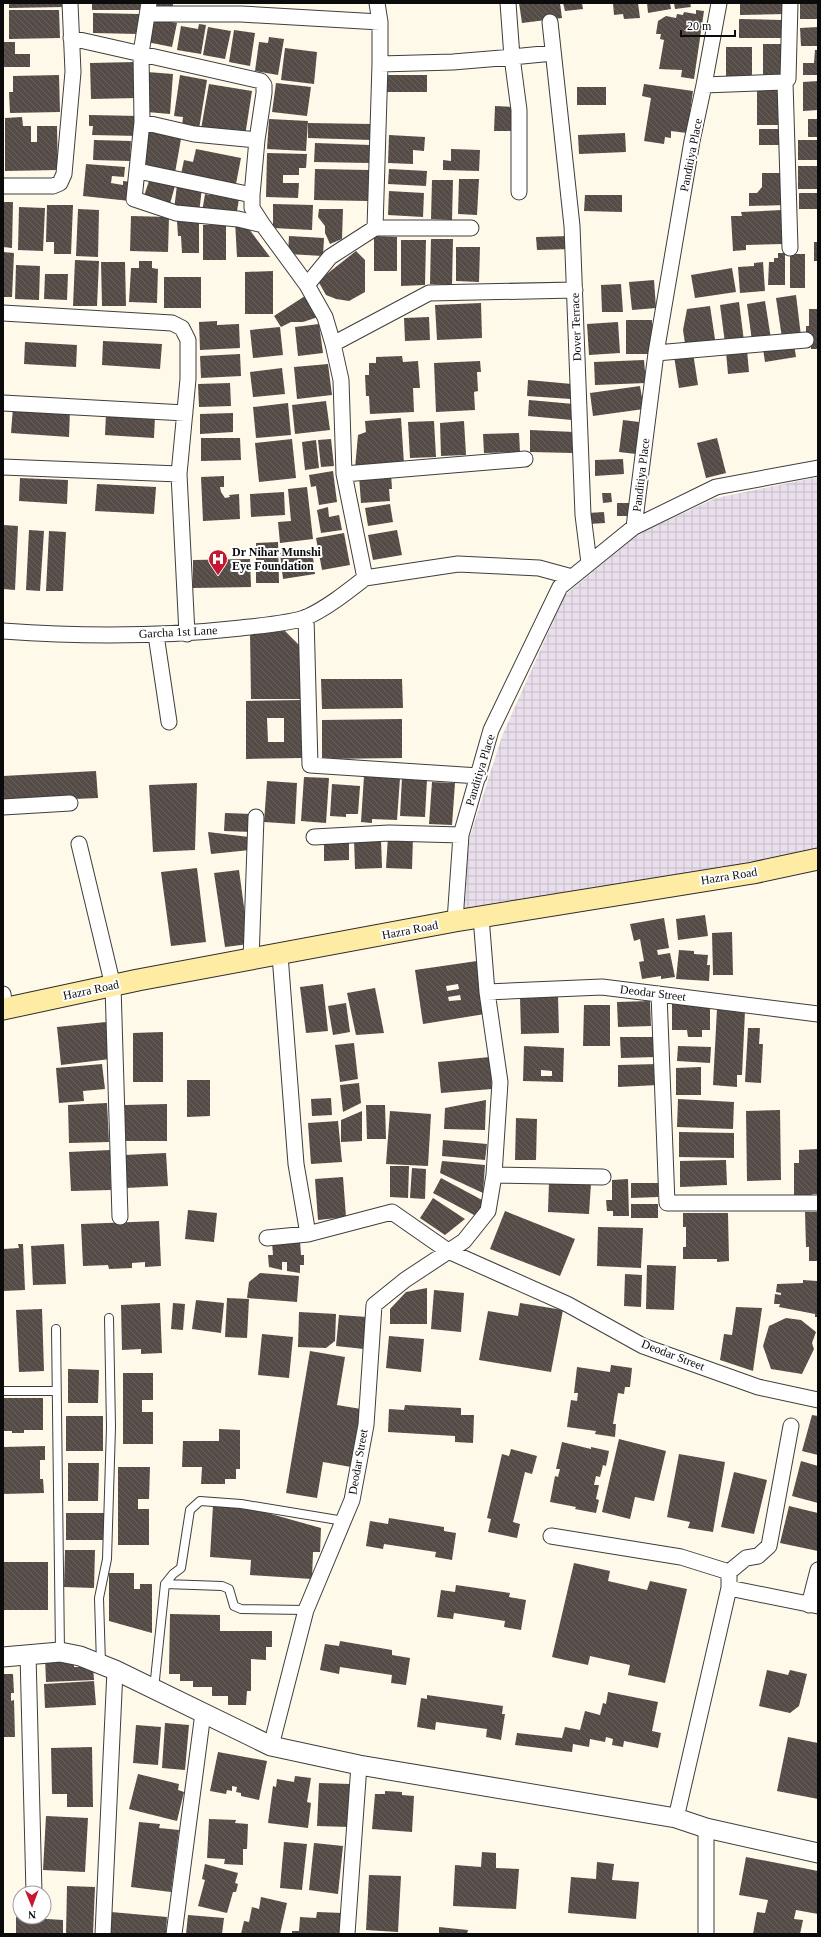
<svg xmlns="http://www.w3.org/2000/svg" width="821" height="1937" viewBox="0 0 821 1937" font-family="Georgia,serif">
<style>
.industrial{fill:url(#industrial-grid)}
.building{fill:url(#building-back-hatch);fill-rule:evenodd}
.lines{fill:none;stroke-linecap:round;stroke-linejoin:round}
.service-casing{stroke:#3e3e3e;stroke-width:10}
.minor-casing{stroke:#3e3e3e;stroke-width:17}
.tertiary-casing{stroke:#3e3e3e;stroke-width:21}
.secondary-casing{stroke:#2d2d2d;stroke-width:23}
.service{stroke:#fff;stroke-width:8}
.minor{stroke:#fff;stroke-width:15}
.tertiary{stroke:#fff;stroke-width:19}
.secondary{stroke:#ffeca4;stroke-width:21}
.labels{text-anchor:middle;stroke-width:4;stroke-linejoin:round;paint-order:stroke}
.street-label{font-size:12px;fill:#0b0b0b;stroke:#fff}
.poi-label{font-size:12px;font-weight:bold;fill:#0b0b0b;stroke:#fff;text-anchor:start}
</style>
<defs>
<pattern id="industrial-grid" width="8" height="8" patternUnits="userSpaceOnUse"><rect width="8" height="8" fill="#e9deeb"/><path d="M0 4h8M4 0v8" fill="none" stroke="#c6bdc8"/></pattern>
<pattern id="building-back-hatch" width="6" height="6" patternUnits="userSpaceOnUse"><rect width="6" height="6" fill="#554b47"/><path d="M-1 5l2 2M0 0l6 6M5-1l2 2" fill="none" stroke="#68605d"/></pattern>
</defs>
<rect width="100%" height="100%" fill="#fff9e9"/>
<path class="industrial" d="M818 477V848L730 870 464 912 469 840 502 736 565 595 638 534 716 498Z"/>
<path class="building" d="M9 3H63V7L9 8Z
M92 3H140V10H92Z
M152 3H173V10L152 8Z
M519 3H560L562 18 522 23Z
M563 3H582L583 9 565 11Z
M613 3H638L640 18 624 19 623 14 614 15Z
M647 3H670L671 9 648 13Z
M674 3H690L691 7 675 9Z
M740 3H785V14L740 15Z
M800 3H818V19H800Z
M9 10H59L60 38 9 39Z
M696 10 704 11 694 79 681 77 682 70 659 69 664 40 660 39 661 34H656L658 21 666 16 676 18 677 14 683 15 684 12 696 14Z
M93 13 139 14V34L93 33Z
M150 18 177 23 172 47 147 42Z
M739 19 782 20V38H739Z
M199 24 206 25 201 54 177 50 181 26 198 29Z
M208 27 231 31 225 59 203 55Z
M818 27V46H801L800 28Z
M234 30 255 33 250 66 229 62Z
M269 37 284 39 278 75 255 71 259 42 268 43Z
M4 42H15V54H30V67H4Z
M763 44H787V76L763 75Z
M726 47H752V76H726Z
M285 48 317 52 314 84 281 80Z
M815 50H818V75H803V63H814Z
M136 62 137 98 91 99 90 63Z
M147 72 173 74 170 114 147 112Z
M59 75 60 112 10 113 9 92H13V76Z
M180 75 207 80 199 129 182 126 183 117 174 116Z
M387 75H427V92H387Z
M818 81V110L803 111V82Z
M276 83 311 87 307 116 272 112Z
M209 84 252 91 245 136 201 129Z
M644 84 693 91 687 133 671 131V138L665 137 664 144 644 141 651 98 642 96Z
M577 87H606V105H577Z
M757 87H782L783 125H757Z
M495 106 515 107V131H494Z
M89 115 139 116V136L92 135 93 126H89Z
M22 117 23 126H31V142H37V126H57L58 170 5 171V118Z
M269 119 308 121 306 151 267 149Z
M808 119H818V137H808Z
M308 123 372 124 371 140 308 138Z
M148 127 182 133 175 173 141 167Z
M759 129H783L784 145H759Z
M625 133 626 152 579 154 578 135Z
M389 135 425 137 424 151 413 150V164L388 163Z
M94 140 131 141 130 161 93 160Z
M798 140H818V160H798Z
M315 143 370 145 369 163 314 162Z
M196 149 241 158 235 189 180 179 184 160 193 162Z
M451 149 480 150 479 171 443 170V160L451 161Z
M267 153 307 154 306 168H299V175H283V183H299L298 198 266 197Z
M86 164 125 167 124 177 112 176 111 183 123 185V181L132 182 130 201 83 196Z
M798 166H818V189H798Z
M315 169 369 170 368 201 314 200Z
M389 169 427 171 426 186 388 184Z
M762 173H786V205L749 206V193H757L762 187Z
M151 175 176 182 170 204 144 196Z
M459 179H479L477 215 458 214Z
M432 180H453L452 220 431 219Z
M177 185 202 188 199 213 174 210Z
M211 189 240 193 236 217 202 212 205 194 210 195Z
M389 191 424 193 423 217 388 215Z
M799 193H818V209H799Z
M585 195H622V212L584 211Z
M3 202H13L12 248 3 247Z
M273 204 313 205 312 230 273 228Z
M47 205H73L71 254H54V242H46Z
M19 207 45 208 43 251 18 250Z
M78 209 99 210 98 257 76 256Z
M319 209H343L342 239 330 244 325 233V226L318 217Z
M782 210 783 244 746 245V250L733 251 731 216H742L741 212Z
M131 216 169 217 168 252 130 251Z
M199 220V253H182L181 236H178L177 221Z
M235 221H243L270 257H237Z
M226 224V260H203V225Z
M289 236 324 238 323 256 288 254Z
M374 236 397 237V271H374Z
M570 236 571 249 537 250 536 237Z
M431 239H453L452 285 430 284Z
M401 240H426L425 285 401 286Z
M814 242H818V261H814Z
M456 247H480L479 282 456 281Z
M356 251 365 260V292L349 301 336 299 326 295 318 281Z
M3 252 14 253 12 297H3Z
M778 253H785V285H768L769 262H774V258H778Z
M790 254H805V288H790Z
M75 260 99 261 97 306H73Z
M139 261H152V268L158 269 157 303 129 302 131 268H139Z
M101 262H125L126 306H102Z
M763 262 765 291 740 293 738 267 754 266V263Z
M16 265 40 266 39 300 15 299Z
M732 268 736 292 695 298 691 275Z
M273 271V314H245V272Z
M45 274H68L67 300 44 299Z
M164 277H201V308H164Z
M654 280 656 308 632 310 629 282Z
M621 284 623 312H602L601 285Z
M796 295 801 336 782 338 776 298Z
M305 296 318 317 303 322H291L281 327 274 316Z
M765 301 771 339 752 341 747 304Z
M739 302 744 341 725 343 720 305Z
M481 303 482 338 437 340 435 305Z
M710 306 716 346 686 350 683 330 687 309Z
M809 309H818V349H811V334H806V326H809Z
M429 317 430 340 405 341 404 318Z
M626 320H652V354H626Z
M217 321V325L239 324 240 348 200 350 199 322Z
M618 322 620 353 589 355 587 324Z
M319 324 323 353 298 356 295 327Z
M280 327 283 355 253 358 250 330Z
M103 341 162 344 160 369 102 365Z
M25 342 77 345 76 367 24 364Z
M794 344 796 357 765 362 763 349Z
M747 350 749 372 728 374 726 352Z
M693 353 698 385 679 388 674 356Z
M240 354 241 376 201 378 200 356Z
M402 356 403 362 418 361 420 388H413L414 412 370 414 369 396H366L365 375H369V363H376V357Z
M644 360 646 383 595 385 594 362Z
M480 361 481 372H477L478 391 474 392 475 410 436 412 434 363Z
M328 364 332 395 297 399 294 367Z
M282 368 285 394 253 397 250 372Z
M528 380 572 384 571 399 527 396Z
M230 383 231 406 199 407 198 384Z
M640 386 644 409 593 416 590 393Z
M529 400 574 404 572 420 528 416Z
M326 401 330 430 295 434 292 405Z
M288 403 291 435 256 438 253 407Z
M13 407 70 410 69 437 11 433Z
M233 413V432L200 434V414Z
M106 414 155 416 154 438 105 435Z
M401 418 404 464 355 468 358 435 366 432 365 421Z
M623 420 639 422 636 454 619 452Z
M434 421 436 457 410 458 408 422Z
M464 421 466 455 441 456 440 423Z
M530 430 574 432 573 453 530 452Z
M519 433 520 452 484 453 483 434Z
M201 438H240L241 460 201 461Z
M717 438 726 473 706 478 697 443Z
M292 439 296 478 259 482 255 443Z
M331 439 334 466 321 467 318 440Z
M316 440 319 468 305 470 302 442Z
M623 459 624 474 595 476V460Z
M333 471 337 502 319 505 316 486 311 487 309 475Z
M391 473 392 489H389L390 501 361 503 359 476Z
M224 476V487H220L221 492 225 498 230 497 229 495 239 494 240 519 203 521 201 477Z
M20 478 68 480 67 504 19 501Z
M97 484 156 487 154 514 95 511Z
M307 487 313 539 280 543 278 522 291 521 288 489Z
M284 492 285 515 251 517 250 494Z
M602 493H611L612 502 603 503Z
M617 503H631V516H617Z
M390 504 393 522 368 526 365 508Z
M328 507 329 517 339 515 342 530 321 533 317 510Z
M604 512 605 523 589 524 588 513Z
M3 525 18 526 15 590 3 589Z
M29 530 44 531 40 591 26 590Z
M397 530 402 555 373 560 368 535Z
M49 531 66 532 63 591H46Z
M344 533 350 565 322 570 316 538Z
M278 542 279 583H256V571H265L264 560H256V543Z
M312 549 315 574 283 579 280 553Z
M250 559 251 587 193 588V560Z
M285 631 300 646 301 699H251L250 632Z
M321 679H402L403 708 322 709Z
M301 700 302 758 246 759V701ZM267 718H284V742H268Z
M402 719V758L322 759V720Z
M96 771 98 798 3 802V776Z
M364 776 400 778 397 820 372 819V823L361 822Z
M304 777 329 778 326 823 301 821Z
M402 778 427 779 425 817 400 816Z
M267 781 297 783 295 824 264 822Z
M432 782 455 783 452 825 429 824Z
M197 783 195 850 153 852 149 785Z
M332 784 360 786 358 814H346V817L330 816Z
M225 813 253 814 252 832 224 831Z
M208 832 249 837 250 850 211 854Z
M388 836 413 837 412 869 386 868Z
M324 839H349V860L324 861Z
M354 839H381L382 868 355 869Z
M197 868 206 942 171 946 161 872Z
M239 870 249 944 225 947 214 873Z
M705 915 708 936 678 940 676 919Z
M664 918 669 948 657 950 658 955 670 953 675 977 661 979V976L642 979 639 962 644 961 640 939 634 941 630 924Z
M732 932 733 975H713L712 933Z
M679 950 694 951V954L708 955 707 965H710L709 981 676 979Z
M477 961 485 1014 423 1024 415 970ZM458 984 459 989 447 991 446 986ZM460 995 461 1000 449 1001 448 997Z
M323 984 328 1031 306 1033 300 987Z
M375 988 384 1033 356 1035 347 993Z
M558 996 559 1033 521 1034 520 997Z
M650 1001 651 1026 618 1027 617 1002Z
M710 1002V1030H702V1037H688L687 1030H672V1003Z
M346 1003 350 1032 333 1035 328 1006Z
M584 1005H610V1046H583Z
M717 1009 745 1011 742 1075H737V1087L713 1085Z
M106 1022 110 1059 61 1065 57 1027Z
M748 1028H760L759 1044H763L761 1083 745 1082Z
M163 1032V1082H133V1033Z
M620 1037H655L656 1057 621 1058Z
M354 1043 358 1079 340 1082 335 1045Z
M524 1046 564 1048 563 1082 523 1081ZM541 1070 552 1071V1076H541Z
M678 1046 711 1047 710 1063 677 1061Z
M490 1057 492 1089 441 1093 438 1062Z
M102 1064 105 1089 83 1091 84 1101 59 1103 56 1068Z
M658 1064V1085L618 1087V1065Z
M701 1067V1095H676V1068Z
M187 1080H210V1116L187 1117Z
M359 1083 361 1103 343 1112 340 1085Z
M331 1098 332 1115 312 1116 311 1099Z
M678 1099 734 1102 733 1129 677 1127Z
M486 1100 485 1130 444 1129 445 1108Z
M107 1103 109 1142 69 1143 68 1105Z
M167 1104V1141H125V1105Z
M366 1105H385L386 1139H367Z
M780 1110 781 1180 747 1181 746 1111Z
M362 1111V1141L341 1142V1120Z
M390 1111 431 1114 428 1166 386 1164Z
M516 1118 537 1119 536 1160H515Z
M338 1121 342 1162 311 1164 308 1123Z
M679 1132 734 1133V1158L679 1157Z
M443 1140 487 1144 485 1160 442 1156Z
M818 1149V1194H812V1197H794V1163H799V1150Z
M110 1150 111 1190 71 1191 69 1152Z
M166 1153 168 1186 125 1188 124 1155Z
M726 1160 727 1185 680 1187V1161Z
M442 1161 485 1165 483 1193 440 1173Z
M390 1166H409L408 1198 390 1197Z
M412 1168 426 1169 425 1199 410 1198Z
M343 1177 346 1217 318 1220 315 1179Z
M441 1178 484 1201 476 1216 433 1193Z
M628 1179 629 1216H613V1211H607L606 1200H612V1180Z
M549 1182 591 1183 589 1214 548 1212Z
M631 1183H658V1197L631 1198Z
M433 1198 465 1219 445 1235 420 1218Z
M631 1204H658V1218H631Z
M188 1210 217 1213 214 1242 185 1239Z
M505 1211 575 1239 560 1276 490 1249Z
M805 1212H818V1261H809V1247H806Z
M683 1213H728L729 1261 717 1262V1259H683V1247H686V1227H683Z
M159 1221 161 1266 145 1267V1262L132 1263V1268L109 1269 108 1265 83 1266 81 1224Z
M598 1227 643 1228 641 1268 597 1266Z
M300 1241 301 1255H304V1265H300V1273L287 1271V1262H282V1270L269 1267 268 1255H273L272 1242Z
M18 1244H23L25 1290 3 1291V1249L19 1248Z
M64 1244 66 1284 33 1285 31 1246Z
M647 1265 676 1266 674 1310 646 1309Z
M260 1273 299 1276 297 1302 247 1298 249 1282Z
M625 1274 642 1275 641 1307 624 1306Z
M817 1278 818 1317H815V1314L779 1307 780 1304H774L775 1294 781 1295V1293L776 1292 777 1284 803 1283V1280L817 1281Z
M427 1288V1324H390V1309L406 1292Z
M434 1290 464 1293 461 1332 431 1329Z
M227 1298 249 1299 247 1338 225 1337Z
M196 1300 224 1303 221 1333 192 1329Z
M160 1303 162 1353 141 1354V1349L122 1350 121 1305Z
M173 1303 185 1304 183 1330 171 1329Z
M520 1303 563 1310 551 1372 479 1360 488 1311 518 1316Z
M736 1307 762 1308 753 1371 720 1360 724 1334 732 1335Z
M42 1309 44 1371 19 1372 16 1310Z
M299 1312 336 1314 335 1341 326 1348 298 1347Z
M339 1315 367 1317 364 1349 336 1346Z
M786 1318 801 1320 816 1332 812 1343 814 1349 802 1374 771 1369 763 1346 769 1326Z
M262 1334 293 1337 289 1378 258 1375Z
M389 1336 424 1339 421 1372 386 1368Z
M310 1351 345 1357 337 1405 361 1409 351 1467 323 1462 317 1498 286 1493Z
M611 1365 632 1368 630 1387H625L624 1394 618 1393 613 1424H616L615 1437 595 1434 596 1431 567 1427 571 1400 577 1401 578 1393H574L577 1367 610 1372Z
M68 1369 99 1370 98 1403H68Z
M123 1373H153V1400H142V1412H153V1444H123Z
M3 1398H43V1430H24V1433H12V1431H3Z
M405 1405 461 1408V1415H474L473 1443 455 1442V1436L388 1432 389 1409 404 1410Z
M812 1415 818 1416V1455L802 1451Z
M66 1416H103V1451H66Z
M219 1429 240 1430V1469H236V1479H225V1484H201L202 1467H182L183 1441H219Z
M619 1439 666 1451 654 1501 635 1497 630 1519 602 1512Z
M562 1442 591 1449V1447L609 1451 606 1466 603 1465 600 1477 596 1476 594 1485H599L596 1499 599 1500 596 1513 575 1509 576 1507 550 1502 555 1476 558 1477 560 1469H556Z
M45 1446V1460H40V1479H43L44 1493 3 1494V1447Z
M511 1449 537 1456 532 1474 525 1472 513 1522 520 1524 517 1538 488 1532 491 1519 487 1518 502 1454 509 1456Z
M679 1454 725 1462 713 1532 688 1528 690 1522 667 1517Z
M801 1461 818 1466V1503L792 1496Z
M68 1463H99L98 1501H68Z
M118 1467H150L149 1499H138V1509H149V1545H118Z
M734 1472 767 1480 754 1534 721 1527Z
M213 1505 246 1507 321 1528 320 1552H313L312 1579 250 1575 251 1560 210 1557Z
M789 1506 818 1513V1551L780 1543Z
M66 1513H104V1540H66Z
M389 1518 444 1527V1531L456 1533 452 1560 435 1557 436 1552 384 1544 383 1549 366 1546 370 1521 388 1524Z
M65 1550H95L94 1588 64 1587Z
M3 1562H48V1610H3Z
M574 1563 610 1571 608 1581 647 1590 650 1581 687 1589 665 1683 628 1675 630 1665 590 1656 588 1665 552 1657Z
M109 1573H134V1589H140V1584H152V1633L109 1621Z
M456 1585 510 1593 509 1597 526 1600 521 1630 504 1627 505 1621 454 1613 453 1619 437 1617 441 1590 455 1592Z
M170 1614 220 1615V1631H272V1647H266V1660L251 1659V1691H247L246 1705H228V1696H212V1687H193V1681H180V1674H169Z
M340 1641 392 1650V1655L410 1658 406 1685 391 1683 392 1675 340 1667 339 1674 320 1670 325 1644 339 1646Z
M74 1656V1667H93L94 1680 46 1682 45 1657Z
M767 1670 788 1675 790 1670 807 1674 799 1706 790 1713 759 1706Z
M3 1674H13L14 1693H11V1701L14 1700 15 1737H3Z
M94 1681 96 1705 45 1708 44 1684Z
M608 1692 658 1702 652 1731 661 1733 658 1748 624 1741 623 1747 612 1745 613 1739 606 1737 605 1742 590 1739 589 1747 573 1744 572 1752 515 1745 517 1733 562 1738 565 1727 580 1730 585 1711 600 1715 603 1703 606 1704Z
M427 1695 503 1706 502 1714H505L501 1740 486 1737 487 1729 436 1722 435 1730 417 1727 421 1698 427 1699Z
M165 1723 189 1725 185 1770 162 1768Z
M136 1725 161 1727 158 1765 133 1763Z
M788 1737 818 1743V1799L777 1791Z
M92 1747 93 1807H67V1794H52L51 1748Z
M218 1752 267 1761 259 1800 241 1796V1793L236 1792 237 1787 232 1786V1791L227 1790 226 1794 210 1791Z
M138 1774 179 1784 178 1790 184 1792 177 1821 129 1809Z
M295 1776 311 1778 307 1802 311 1803 308 1828 268 1823 273 1786 276 1787 277 1779 294 1782Z
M319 1783 350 1784 349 1827 317 1826Z
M385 1791 402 1792V1795L414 1796 412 1832 372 1829 375 1794H385Z
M46 1816 88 1818 85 1872 43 1870Z
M209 1819 236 1820 235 1823 248 1824 247 1849H243V1865L224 1864 225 1859 207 1858Z
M139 1822 160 1824 159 1828 179 1830 171 1892 131 1887Z
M284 1842 307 1844 302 1890 280 1888Z
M314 1843 343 1846 338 1894 309 1890Z
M482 1852 496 1853V1868L519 1869 516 1909 453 1906 455 1865 481 1867Z
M746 1857 818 1871V1914L796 1910 794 1919 803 1920 800 1934H753L757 1912 765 1913 768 1900 739 1895Z
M597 1862 614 1864 612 1880 639 1882 636 1919 568 1913 571 1877 596 1879Z
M205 1864 238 1873 235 1883 238 1884 236 1892H233L227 1913 198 1906 205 1880 202 1879Z
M369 1875 401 1876 398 1932 366 1930Z
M67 1886 95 1887 93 1934H66Z
M261 1897 287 1903 280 1934H241L244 1921 249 1922 252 1907 259 1909Z
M111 1912 167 1917 166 1934H109Z
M317 1912 343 1913 342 1934H292V1931H299L300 1917 316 1918Z
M188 1915 224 1918 222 1934H186Z
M16 1917 63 1920V1934H16Z
M439 1927 468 1930 467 1934H439Z"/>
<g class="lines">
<defs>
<path id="service" d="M56 1329 60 1652
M3 1391H56
M165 1584 222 1586 229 1589 234 1606 241 1609 306 1610
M101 1664 99 1598 107 1559 111 1427 109 1318
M154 1689 165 1584 173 1574 181 1568 190 1510 200 1501 241 1504 344 1521"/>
<path id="minor" d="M149 3 141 53 142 122 134 199 176 213 238 219 263 225
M148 14H241L380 22
M550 22 572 226 583 515 589 563
M71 38 261 81 264 85V93L257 140
M380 64 453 62 512 57 508 3
M785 82 790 248
M704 85 785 82 788 79 790 3
M138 171 252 195
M3 186H53L60 183 64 174 73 72 70 3
M519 192V110L512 57 553 53
M375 228 380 64V22L377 3
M307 285 330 257 375 228H471
M3 313 172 323 182 328 188 340V379L179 474 187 634
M333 344 429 293 575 290
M656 353 806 340
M3 403 185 413
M3 467 179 474
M344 474 525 459
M634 527 656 353 692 141 704 85 719 3
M365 578 458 564 539 568 572 577
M306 617 310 765 479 776
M3 631C85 637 160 637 241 628 258 626 293 623 307 617 327 608 347 592 365 578L344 474 341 380 333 344 325 317 307 285 263 225 252 208V195L257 140 194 134 142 122
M156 635 169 722
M3 807 70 803
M314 837 389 833 461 835
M79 844 113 986 120 1217
M455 921 461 835 491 730 560 587 634 527 716 487 818 468
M280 955 296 1164 308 1234
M251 960 256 817
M487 992 602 987 818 1014
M3 994 5 1009
M659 994 667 1203H818
M494 1175 603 1177
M267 1238 308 1234 392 1212 448 1251 567 1304 643 1346 758 1387 818 1400
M551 1536 681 1557 729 1572V1588
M729 1572 746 1558 758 1556 769 1546 791 1426
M809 1605 818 1570
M28 1654 34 1893
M271 1746 306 1610 352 1500 366 1425 374 1305 405 1280 464 1241 488 1211 494 1175 500 1082 487 992 481 917
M676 1818 729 1588 818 1606
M103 1934 115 1670
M174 1934 203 1713
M347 1934 359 1765
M706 1934V1828"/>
<path id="tertiary" d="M3 1657 60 1652 80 1656 115 1670 271 1746 359 1765 676 1818 706 1828 818 1853"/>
<path id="secondary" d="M3 1009 138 980 455 921 753 873 818 859"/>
</defs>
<use href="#service" class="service-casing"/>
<use href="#minor" class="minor-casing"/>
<use href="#tertiary" class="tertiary-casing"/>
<use href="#secondary" class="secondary-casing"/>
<use href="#service" class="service"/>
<use href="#minor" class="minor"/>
<use href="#tertiary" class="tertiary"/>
<use href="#secondary" class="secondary"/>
</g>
<defs>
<symbol id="hospital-pin" viewBox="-11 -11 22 30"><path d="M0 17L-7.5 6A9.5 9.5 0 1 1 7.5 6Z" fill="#c61831" stroke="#fff"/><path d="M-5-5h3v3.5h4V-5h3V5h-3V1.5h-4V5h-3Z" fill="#fff"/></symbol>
</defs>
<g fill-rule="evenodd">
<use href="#hospital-pin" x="207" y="548" width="22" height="30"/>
</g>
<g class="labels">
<g class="street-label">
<text transform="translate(691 155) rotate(-79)" y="4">Panditiya Place</text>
<text transform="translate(576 327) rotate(-92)" y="4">Dover Terrace</text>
<text transform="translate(641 475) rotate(-83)" y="4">Panditiya Place</text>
<text transform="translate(178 632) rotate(-3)" y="4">Garcha 1st Lane</text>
<text transform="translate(480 770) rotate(-73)" y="4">Panditiya Place</text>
<text transform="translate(729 876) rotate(-9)" y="4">Hazra Road</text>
<text transform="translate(410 930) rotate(-11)" y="4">Hazra Road</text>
<text transform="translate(91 990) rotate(-12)" y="4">Hazra Road</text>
<text transform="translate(653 993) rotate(7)" y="4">Deodar Street</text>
<text transform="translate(673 1355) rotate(21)" y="4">Deodar Street</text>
<text transform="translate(358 1462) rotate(-80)" y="4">Deodar Street</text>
</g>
<g class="poi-label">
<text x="232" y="556">Dr Nihar Munshi<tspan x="232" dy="14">Eye Foundation</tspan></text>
</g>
</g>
<rect width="821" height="1937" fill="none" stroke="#0b0b0b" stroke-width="8"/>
<g transform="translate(32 1905) rotate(179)"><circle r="19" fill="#ffffff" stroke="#9d9d9d"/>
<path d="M0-3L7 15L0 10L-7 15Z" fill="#c61831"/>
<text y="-6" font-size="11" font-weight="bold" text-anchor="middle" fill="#0b0b0b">N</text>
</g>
<path d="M681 30v6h54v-6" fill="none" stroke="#0b0b0b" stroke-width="2"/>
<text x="687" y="30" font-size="12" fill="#0b0b0b" stroke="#ffffff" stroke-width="3" paint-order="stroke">20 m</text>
</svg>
